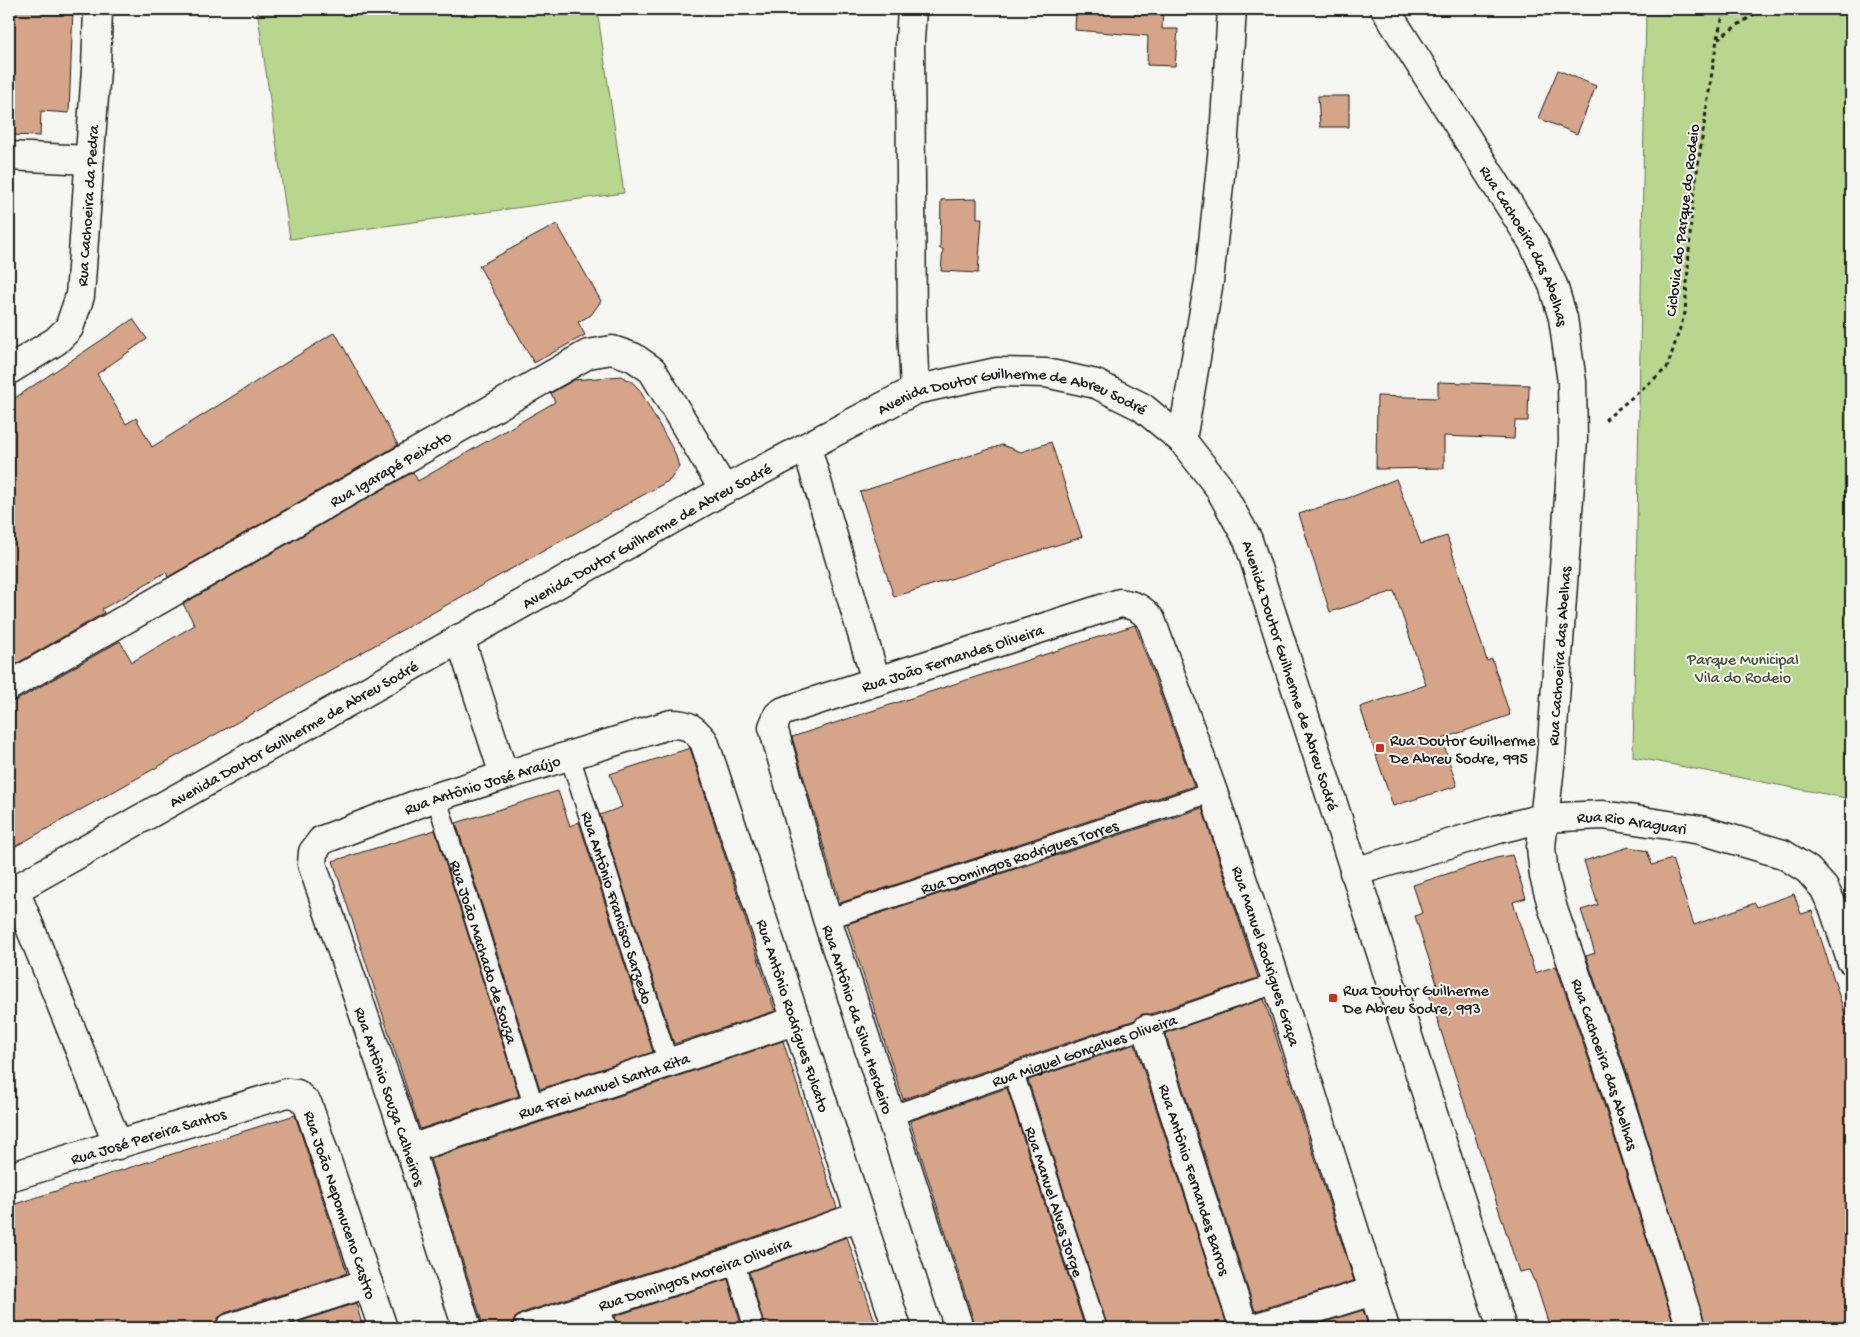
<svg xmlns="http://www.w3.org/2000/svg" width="1860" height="1337" viewBox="0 0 1860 1337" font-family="'Gochi Hand',sans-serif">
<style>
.green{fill:#b8d68e;stroke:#6a7955}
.building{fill:#d6a589;stroke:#1c1c1c}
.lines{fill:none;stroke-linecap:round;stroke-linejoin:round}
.lane-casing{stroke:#1c1c1c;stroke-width:22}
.street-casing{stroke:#1c1c1c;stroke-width:31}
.secondary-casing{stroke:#1c1c1c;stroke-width:31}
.path{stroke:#1c1c1c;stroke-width:3;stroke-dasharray:4 4;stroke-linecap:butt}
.lane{stroke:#f6f6f2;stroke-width:19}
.street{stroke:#f6f6f2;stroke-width:28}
.secondary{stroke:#f6f6f2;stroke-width:28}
.poi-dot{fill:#c8321e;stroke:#f6f6f2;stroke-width:2}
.labels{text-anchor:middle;stroke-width:4;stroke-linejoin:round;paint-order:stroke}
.street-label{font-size:16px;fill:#1c1c1c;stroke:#f6f6f2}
.park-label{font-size:16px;fill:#4b543e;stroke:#f6f6f2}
.poi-label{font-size:16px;fill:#1c1c1c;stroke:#f6f6f2;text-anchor:start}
</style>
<rect width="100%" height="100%" fill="#f6f6f2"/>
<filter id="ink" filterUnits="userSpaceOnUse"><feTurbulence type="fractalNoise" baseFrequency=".02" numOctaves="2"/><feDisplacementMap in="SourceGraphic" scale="10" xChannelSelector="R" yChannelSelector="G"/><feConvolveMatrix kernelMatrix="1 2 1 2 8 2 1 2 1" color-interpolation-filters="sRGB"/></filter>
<g filter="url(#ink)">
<path class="green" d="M257 9H597L624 193 290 239Z
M1646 9H1851V799L1633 757Z"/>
<path class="building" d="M9 9H73L69 113 41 111 40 136 9 135Z
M1076 9H1163L1162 29H1178L1175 66 1147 65 1148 36 1075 30Z
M1558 70 1596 86 1577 134 1538 118Z
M1318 96H1349V127H1320Z
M977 199V218H982L978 273 941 271 943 249H940L941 200Z
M557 224 601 301 591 315 578 322 585 335 534 363 479 266Z
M133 319 147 339 97 374 126 424 136 418 152 447 335 332 398 445 168 577 166 572 129 594 102 609 104 613 9 668V402Z
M621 376 632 382 639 389 675 453 679 467 670 480 9 850V702L17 700 120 641 132 662 195 625 183 604 413 472 418 481 463 455 555 402 551 393 574 380Z
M1438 382 1529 385 1528 421H1515L1514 439 1444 436V468L1376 469 1377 396 1438 398Z
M1051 442 1082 537 894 597 860 492 1002 445 1021 452Z
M1396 479 1421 544 1447 536 1487 661 1492 659 1510 715 1442 739 1457 786 1393 806 1360 707 1426 685 1394 591 1330 612 1299 514 1351 497Z
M1135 625 1194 786 840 903 792 737Z
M690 748 775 1011 674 1044 600 815 622 807 610 774Z
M558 791 570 826 579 822 653 1052 540 1089 456 823Z
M1202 808 1258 978 1151 1014H1142L1135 1020 903 1099 847 924Z
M435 830 519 1096 420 1129 333 861Z
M1629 847 1647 851 1652 865 1672 859 1694 925 1755 903 1757 907 1794 894 1801 914 1812 911 1851 1033V1328H1706L1627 1073 1586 956 1595 953 1581 910 1598 905 1584 861Z
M1512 855 1526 898 1513 902 1535 973 1556 966 1597 1083 1675 1328H1550L1535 1281H1534L1529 1270 1519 1272 1428 991 1438 987 1415 916 1422 913 1413 885 1496 858Z
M1264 999 1354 1281 1255 1311 1165 1033Z
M783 1041 837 1208 729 1246 522 1313 515 1318 512 1328H484L430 1159Z
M1135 1044 1228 1328H1108L1028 1080Z
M1007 1088 1085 1328H976L910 1121Z
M295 1115 347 1273 225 1313 218 1318 215 1328H9V1206Z
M847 1237 877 1328H765L749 1272Z
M728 1279 742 1328H618L615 1316Z
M356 1303 363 1328H280Z
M1363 1310 1369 1328H1306Z"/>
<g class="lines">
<defs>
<g id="lane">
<path id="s1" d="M569 754 668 1062"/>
<path id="s2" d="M436 797 534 1107"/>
<path id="s3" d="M827 919 1213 792"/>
<path id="s4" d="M1014 1074 1097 1328"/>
<path id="s5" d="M890 1116 1277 983"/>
<path d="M734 1261 754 1328"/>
<path d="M599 1305 607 1328"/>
</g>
<g id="street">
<path d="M912 9 910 40 912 329 915 390"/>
<path id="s6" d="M1385 9 1532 241 1553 285 1563 318 1572 382 1573 440 1551 757 1541 847 1544 876 1553 909 1612 1078 1691 1328"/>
<path d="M9 156 89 160"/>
<path id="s7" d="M9 370 56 341 69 328 80 296 96 69 98 9"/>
<path d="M1182 440 1209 281 1224 137 1232 9"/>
<path d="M807 448 876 681"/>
<path d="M460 638 504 775"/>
<path id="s8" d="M9 686 588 354 612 350 633 357 652 370 724 490"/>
<path id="s9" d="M1354 872 1499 829 1543 818 1603 815 1701 830 1783 854 1808 870 1824 888 1834 909 1851 960"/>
<path d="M15 890 118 1145"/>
<path id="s10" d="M1147 1029 1244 1328"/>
<path id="s11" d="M410 1149 797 1020"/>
<path id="s12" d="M9 1177 287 1093 297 1094 308 1105 383 1328"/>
<path d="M230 1328 368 1283"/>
<path id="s13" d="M467 1328 410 1149 312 864 313 852 322 840 436 797 671 724C689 724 693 728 704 741L897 1328"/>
<path id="s14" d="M527 1328 734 1261 860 1216"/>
<path id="s15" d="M959 1328 827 919 773 727 778 715 784 711 1120 603C1134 605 1142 608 1151 620L1213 792 1277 983 1385 1328"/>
<path d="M1254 1328 1373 1291"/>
</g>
<g id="secondary">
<path id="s16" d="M9 893 724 490 915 390 997 372 1046 373 1096 384 1142 407 1182 440 1218 486 1248 540 1502 1328"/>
</g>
</defs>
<use href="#lane" class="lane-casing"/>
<use href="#street" class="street-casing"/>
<use href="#secondary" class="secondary-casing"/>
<path class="path" d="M1717 38 1725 9
M1605 420 1667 368 1685 313 1692 205 1717 39 1762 9"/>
<use href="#lane" class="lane"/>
<use href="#street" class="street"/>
<use href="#secondary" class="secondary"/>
</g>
</g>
<g class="poi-dot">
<rect x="1375" y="743" width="10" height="10" rx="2.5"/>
<rect x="1328" y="993" width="10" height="10" rx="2.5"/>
</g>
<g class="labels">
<g class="street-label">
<text dy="6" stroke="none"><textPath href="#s7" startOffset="198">Rua Cachoeira da Pedra</textPath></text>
<text transform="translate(1681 220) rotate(-83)" y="6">Ciclovia do Parque do Rodeio</text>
<text dy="6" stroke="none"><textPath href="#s6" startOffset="276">Rua Cachoeira das Abelhas</textPath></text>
<text dy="6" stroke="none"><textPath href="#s16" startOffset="1136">Avenida Doutor Guilherme de Abreu Sodré</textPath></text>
<text dy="6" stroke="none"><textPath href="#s8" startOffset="439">Rua Igarapé Peixoto</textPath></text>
<text dy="6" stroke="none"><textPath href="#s16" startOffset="731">Avenida Doutor Guilherme de Abreu Sodré</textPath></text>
<text dy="6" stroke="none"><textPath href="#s15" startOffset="826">Rua João Fernandes Oliveira</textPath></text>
<text transform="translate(1558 656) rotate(-86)" y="6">Rua Cachoeira das Abelhas</text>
<text dy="6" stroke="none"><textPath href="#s16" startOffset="1586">Avenida Doutor Guilherme de Abreu Sodré</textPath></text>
<text dy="6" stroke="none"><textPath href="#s16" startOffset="326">Avenida Doutor Guilherme de Abreu Sodré</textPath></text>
<text dy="6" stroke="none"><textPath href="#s13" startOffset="686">Rua Antônio José Araújo</textPath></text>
<text dy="6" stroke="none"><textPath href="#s9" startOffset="286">Rua Rio Araguari</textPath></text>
<text dy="6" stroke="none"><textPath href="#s3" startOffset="202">Rua Domingos Rodrigues Torres</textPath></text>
<text dy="6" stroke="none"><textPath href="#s1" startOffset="161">Rua Antônio Francisco Sarzedo</textPath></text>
<text dy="6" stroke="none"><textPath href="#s2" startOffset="162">Rua João Machado de Souza</textPath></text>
<text dy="6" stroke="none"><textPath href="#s15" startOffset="1394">Rua Manuel Rodrigues Graça</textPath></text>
<text dy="6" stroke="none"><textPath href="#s13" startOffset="1212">Rua Antônio Rodrigues Fulcato</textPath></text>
<text transform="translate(859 1019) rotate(72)" y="6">Rua Antônio da Silva Herdeiro</text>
<text dy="6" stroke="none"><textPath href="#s5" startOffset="205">Rua Miguel Gonçalves Oliveira</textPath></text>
<text dy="6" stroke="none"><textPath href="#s6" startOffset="1116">Rua Cachoeira das Abelhas</textPath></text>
<text dy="6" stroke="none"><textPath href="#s11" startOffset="204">Rua Frei Manuel Santa Rita</textPath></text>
<text transform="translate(391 1096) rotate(71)" y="6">Rua Antônio Souza Calheiros</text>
<text dy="6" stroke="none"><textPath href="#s12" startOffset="145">Rua José Pereira Santos</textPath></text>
<text dy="6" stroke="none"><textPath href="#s10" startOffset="158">Rua Antônio Fernandes Barros</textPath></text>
<text dy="6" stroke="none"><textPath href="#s4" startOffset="134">Rua Manuel Alves Jorge</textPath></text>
<text dy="6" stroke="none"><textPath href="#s12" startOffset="421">Rua João Nepomuceno Castro</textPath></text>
<text dy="6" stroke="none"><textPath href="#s14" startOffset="176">Rua Domingos Moreira Oliveira</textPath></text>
</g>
<g class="park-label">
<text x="1743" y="664">Parque Municipal<tspan x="1743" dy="18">Vila do Rodeio</tspan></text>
</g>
<g class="poi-label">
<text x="1390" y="745">Rua Doutor Guilherme<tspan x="1390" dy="18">De Abreu Sodre, 995</tspan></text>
<text x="1343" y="995">Rua Doutor Guilherme<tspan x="1343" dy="18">De Abreu Sodre, 993</tspan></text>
</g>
</g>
<rect width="1860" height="1337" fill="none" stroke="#f6f6f2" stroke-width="30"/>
<rect x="15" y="15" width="1830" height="1307" fill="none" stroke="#1c1c1c" stroke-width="2" filter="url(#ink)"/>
</svg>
